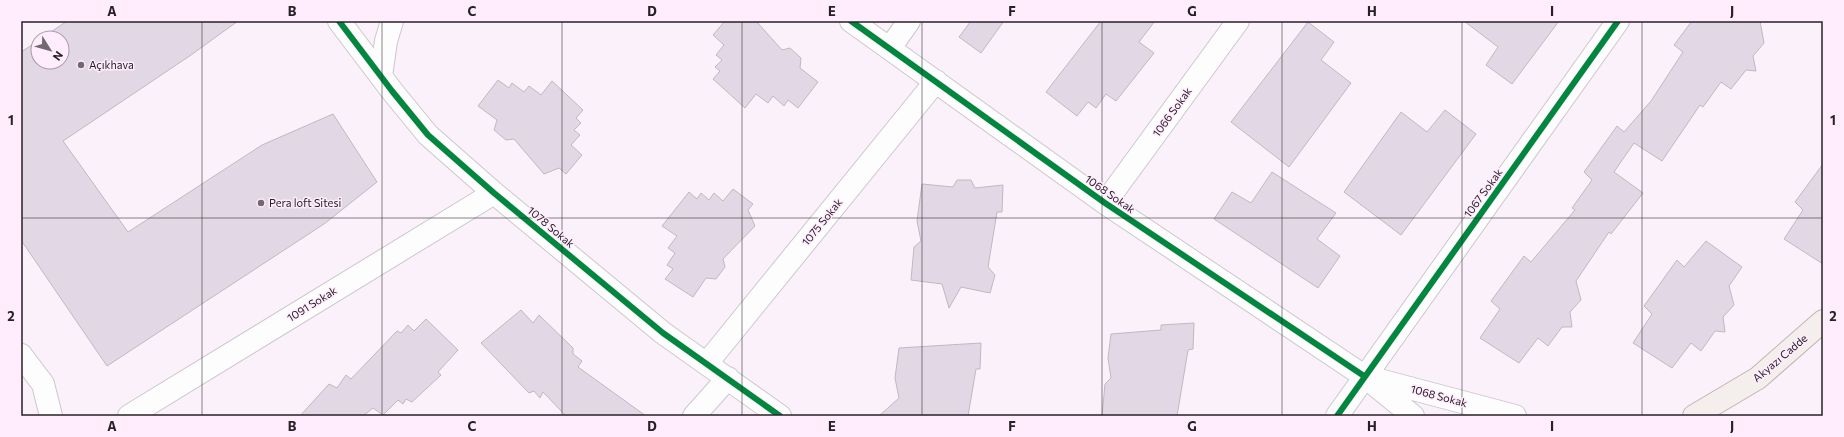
<svg xmlns="http://www.w3.org/2000/svg" width="1844" height="437" viewBox="0 0 1844 437" font-family="Commissioner,sans-serif">
<style>
.building{fill:#e2d8e5;stroke:#c0b8c1}
.lines{fill:none;stroke-linecap:round;stroke-linejoin:round}
.minor-casing{stroke:#cec6cd;stroke-width:24}
.major-casing{stroke:#c2b4b2;stroke-width:24}
.minor{stroke:#fefdfe;stroke-width:22}
.major{stroke:#f4eeec;stroke-width:22}
.cycleway-casing{stroke:#ffedfe;stroke-width:8}
.cycleway{stroke:#00873e;stroke-width:6}
.grid{fill:none;stroke:#282027;stroke-width:1;stroke-opacity:0.55}
.poi-dot{fill:#726971;stroke:#ffedfe;stroke-width:1.5}
.labels{text-anchor:middle;stroke-width:3;stroke-linejoin:round;paint-order:stroke}
.poi-label{font-size:11px;fill:#282027;stroke:#ffedfe;text-anchor:start}
.street-label{font-size:11px;fill:#282027;stroke:#ffedfe}
.neatline{fill:none;stroke:#282027;stroke-width:1.5}
.grid-label{font-size:13px;text-anchor:middle;font-weight:bold;fill:#282027}
</style>
<rect width="100%" height="100%" fill="#fbf1fa"/>
<path class="building" d="M67 21H238L191 55 63 141 128 232 262 145 333 114 377 182 324 224 107 366 21 240V52L38 41V62H62V38H42Z
M725 21H756L782 50 790 48 801 58 800 68 818 82 798 108 788 100 784 106 773 96 768 103 756 94 745 108 713 79 720 71 715 67 722 60 716 55 724 45 713 35Z
M971 21H1004L981 53 959 37Z
M1101 21H1155L1139 42 1154 53 1116 101 1106 94 1096 108 1088 102 1077 116 1046 92Z
M1464 21H1559L1512 84 1486 65 1498 47Z
M1692 21H1760L1764 43 1753 56 1756 71 1746 70 1731 89 1721 82 1703 107 1700 105 1662 161 1634 143 1614 172 1643 193 1611 234 1609 232 1576 281 1581 300 1570 312 1572 327H1562L1548 346 1538 338 1519 363 1480 338 1500 309 1491 301 1524 256 1531 262 1575 210 1572 208 1592 180 1584 172 1617 126 1624 132 1651 101 1683 52 1674 45Z
M1308 22 1334 42 1321 60 1351 83 1289 167 1231 122Z
M498 80 509 88 512 83 524 92 529 86 541 95 552 81 583 110 576 118 581 123 574 130 580 135 571 145 582 155 566 174 559 168 544 174 514 139 506 140 494 130 497 120 478 106Z
M1445 110 1476 134 1401 235 1344 192 1401 112 1427 132Z
M1823 164V264L1784 239 1803 210 1795 202Z
M1272 172 1336 213 1317 239 1340 256 1318 288 1214 219 1232 192 1251 203Z
M957 180H971L975 188 1003 185 1002 212H997L988 267 995 275 990 293 961 287 949 308 942 284 911 280 914 247 921 241 917 221 922 184 953 187Z
M733 189 753 204 748 210 755 226 723 259 725 267 716 279 706 278 693 297 665 279 673 269 667 265 675 253 668 248 677 236 662 226 689 192 697 199 701 193 709 200 714 193 723 201Z
M1706 241 1742 267 1729 286 1734 305 1723 317 1725 332 1715 331 1701 351 1691 343 1672 368 1633 343 1652 314 1644 306 1677 260 1684 267Z
M521 310 533 323 539 315 573 348V354L582 361 578 367 646 416H566L543 392 540 398 534 391 529 393 481 343Z
M426 319 458 350 438 372 441 375 412 402 406 399 403 404 398 400 383 415 373 408 363 416H300L329 384 337 388 346 375 351 379 397 331 401 333 408 325 414 331Z
M1194 323 1193 349 1188 350 1177 416H1102L1105 384 1111 378 1108 358 1111 334 1161 330V325Z
M981 343 980 369H976L968 416H879L899 398 895 378 899 348Z"/>
<g class="lines">
<defs>
<path id="minor" d="M339 21 392 91 428 135 494 193 663 333 780 416
M851 21 1105 203 1364 376
M890 48 909 21
M381 76 386 41 392 21
M1105 203 1238 21
M21 355 43 384 51 416
M707 363 936 81
M129 416 494 193
M694 416 728 378
M1337 416 1618 21
M1413 416 1364 376 1515 416"/>
<path id="major" d="M1694 416 1758 378 1823 321"/>
</defs>
<use href="#minor" class="minor-casing"/>
<use href="#major" class="major-casing"/>
<use href="#minor" class="minor"/>
<use href="#major" class="major"/>
<defs>
<path id="cycleway" d="M339 21 392 91 428 135 494 193 663 333 780 416
M851 21 1105 203 1364 376
M1337 416 1618 21"/>
</defs>
<use href="#cycleway" class="cycleway-casing"/>
<use href="#cycleway" class="cycleway"/>
</g>
<path class="grid" d="M202 21V416M382 21V416M562 21V416M742 21V416M922 21V416M1102 21V416M1282 21V416M1462 21V416M1642 21V416M21 218H1823"/>
<g class="poi-dot">
<circle cx="81" cy="65" r="4"/>
<circle cx="261" cy="203" r="4"/>
</g>
<g class="labels">
<g class="poi-label">
<text x="89" y="69">Açıkhava</text>
<text x="269" y="207">Pera loft Sitesi</text>
</g>
<g class="street-label">
<text transform="translate(1172 112) rotate(-54)" y="4">1066 Sokak</text>
<text transform="translate(1483 193) rotate(-54)" y="4">1067 Sokak</text>
<text transform="translate(1110 194) rotate(35)" y="4">1068 Sokak</text>
<text transform="translate(822 222) rotate(-51)" y="4">1075 Sokak</text>
<text transform="translate(551 227) rotate(40)" y="4">1078 Sokak</text>
<text transform="translate(312 304) rotate(-32)" y="4">1091 Sokak</text>
<text transform="translate(1780 358) rotate(-40)" y="4">Akyazı Cadde</text>
<text transform="translate(1439 396) rotate(15)" y="4">1068 Sokak</text>
</g>
</g>
<rect width="1844" height="437" fill="none" stroke="#ffedfe" stroke-width="44"/>
<g transform="translate(50 50) rotate(127)"><circle r="19" fill="#ffedfe" stroke="#a99ba8"/>
<path d="M0-3L7 15L0 10L-7 15Z" fill="#726971"/>
<text y="-6" font-size="11" font-weight="bold" text-anchor="middle" fill="#282027">N</text>
</g>
<rect x="22" y="22" width="1800" height="393" class="neatline"/>
<g class="grid-label">
<text x="112" y="16">A</text>
<text x="292" y="16">B</text>
<text x="472" y="16">C</text>
<text x="652" y="16">D</text>
<text x="832" y="16">E</text>
<text x="1012" y="16">F</text>
<text x="1192" y="16">G</text>
<text x="1372" y="16">H</text>
<text x="1552" y="16">I</text>
<text x="1732" y="16">J</text>
<text x="11" y="125">1</text>
<text x="1833" y="125">1</text>
<text x="11" y="321">2</text>
<text x="1833" y="321">2</text>
<text x="112" y="431">A</text>
<text x="292" y="431">B</text>
<text x="472" y="431">C</text>
<text x="652" y="431">D</text>
<text x="832" y="431">E</text>
<text x="1012" y="431">F</text>
<text x="1192" y="431">G</text>
<text x="1372" y="431">H</text>
<text x="1552" y="431">I</text>
<text x="1732" y="431">J</text>
</g>
</svg>
